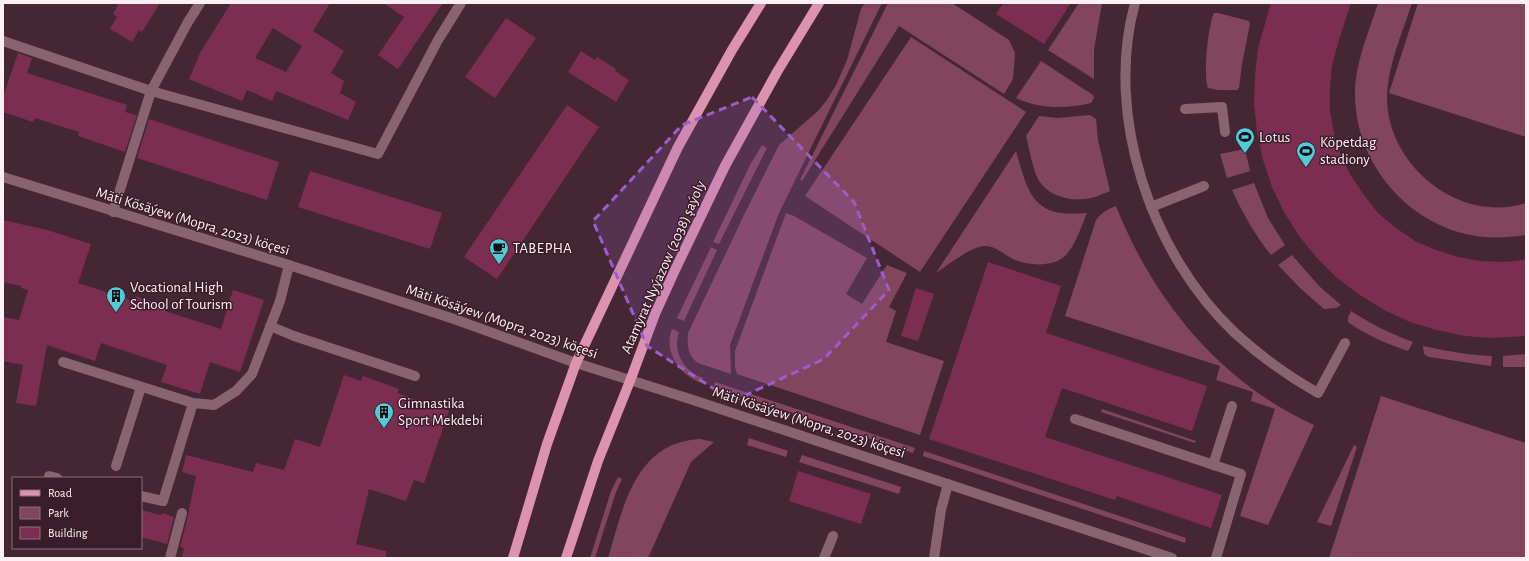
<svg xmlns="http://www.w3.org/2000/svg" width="1529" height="561" viewBox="0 0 1529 561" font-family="'Alegreya Sans',sans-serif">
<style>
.green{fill:#81455d}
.building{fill:#7c2e51;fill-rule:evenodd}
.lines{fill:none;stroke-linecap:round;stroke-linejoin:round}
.service{stroke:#886370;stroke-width:10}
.minor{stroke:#886370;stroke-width:10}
.tertiary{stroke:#886370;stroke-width:10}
.primary{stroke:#dd92ae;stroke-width:10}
.marked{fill:#9c5dcc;fill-opacity:0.2;stroke:#9c5dcc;stroke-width:3;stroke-dasharray:8 5;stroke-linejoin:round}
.labels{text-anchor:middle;stroke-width:3;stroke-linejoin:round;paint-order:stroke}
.poi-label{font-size:15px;fill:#fdf0f5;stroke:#3b1d29;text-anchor:start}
.street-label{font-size:15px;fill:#fdf0f5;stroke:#3b1d29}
</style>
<rect width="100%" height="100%" fill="#452733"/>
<path class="green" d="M865 3H882L779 213 730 345 731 374 698 363C688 356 687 345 688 333L744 215 779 145 818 111 827 100 836 85 847 60 861 9Z
M888 3H952L1009 40 1015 53 1013 79 1004 94 899 26 802 181 800 180Z
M1079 3H1102L1094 50V79L1048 50Z
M1378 3H1412C1402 34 1387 67 1387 100 1389 167 1460 224 1526 203V235C1506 238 1486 239 1466 234 1402 219 1355 159 1355 94 1355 63 1369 32 1378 3Z
M1418 3H1526V137L1389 93Z
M1214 13H1218L1249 21 1250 24 1242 64 1239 88 1237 90H1217L1208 88C1203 76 1208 25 1214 13Z
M911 37 1026 112 920 272 805 196Z
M1041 61 1093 95 1094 98 1091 103C1066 109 1040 109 1016 98Z
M1090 115 1096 119 1098 140 1110 191C1102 194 1093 199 1083 199 1068 201 1048 195 1039 181 1032 168 1030 151 1026 136L1039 116 1058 118Z
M762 145 767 148 719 244 713 242 750 165Z
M1245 149 1250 171 1227 178 1220 154Z
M1016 151C1029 196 1033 218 1087 213 1081 227 1076 244 1066 255 1054 268 1025 266 1011 258 1002 253 994 245 984 246 970 247 948 265 936 273Z
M1254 183 1268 218 1285 245 1271 255C1255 235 1243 214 1232 190Z
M1116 206C1153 300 1221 383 1314 425L1268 525 1240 516 1275 409 1251 401 1253 392 1216 380 1220 366 1065 316 1096 220C1102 212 1108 209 1116 206Z
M786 213 794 216 867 258 846 294 862 304 887 265 907 273 889 307 896 311 886 342 944 361 920 435 737 374 735 367V351Z
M711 247 717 250 684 321 677 318Z
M1292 255 1319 286 1341 305 1336 308 1324 309 1301 289 1278 265Z
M1351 311C1371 324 1391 334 1413 342L1408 351C1387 344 1366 335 1348 322V317Z
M672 329 679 332C672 351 684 372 703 378L701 383C680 375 663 352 672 329Z
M1423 346C1446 351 1468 355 1492 356L1491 366 1429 357 1424 354Z
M1526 354V367H1503V356Z
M715 382 915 448 913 453 714 387Z
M1381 396 1526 443V558H1329Z
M1102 409 1196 441 1195 443 1101 412Z
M749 438 788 451 786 457 747 445Z
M700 439 714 442 691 462 648 558H608C623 508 635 442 700 439Z
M1354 445 1357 447 1331 526 1317 522Z
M924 451 1186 538 1185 543 923 456Z
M802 455 901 487 899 494 799 462Z
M618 477 622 479 616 492 595 558H590L611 491Z"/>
<path class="building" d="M119 3H160L142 32 139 30 132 42 110 29 117 17 113 14Z
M231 3H330L313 31 344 51 331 73 344 81 340 93 356 102 348 120 276 91 272 101 247 90 242 101 189 79 200 53ZM273 28 302 46 286 72 255 58Z
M383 3H443L398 69 378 55 404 17Z
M1003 3H1071L1044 44 996 14Z
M1271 3H1351L1338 43 1332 66 1330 88V111L1334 134 1341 156 1351 176 1364 195 1378 213 1396 228 1415 241 1436 250 1458 257 1480 261 1503 262 1526 260V336L1493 338 1465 336 1437 330 1410 322 1384 310 1360 295 1337 278 1317 258 1299 236 1284 212 1272 187 1263 160 1257 132 1254 104 1255 76 1258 48Z
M506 18 536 38 495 98 465 77Z
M581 51 595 60 597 57 616 69 615 71 629 80 616 102 568 72Z
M18 53 32 58 27 73 127 105 125 112 137 115 125 152 78 136 79 132 35 118 33 122 3 112V97Z
M567 105 599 127 497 279 464 257Z
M149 119 279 162 267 200 137 158Z
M310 171 442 213 430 249 298 207Z
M3 220 47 230 91 244 78 283 134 301 135 296 166 306 165 311 221 329 233 290 264 300 240 372 210 362 200 394 161 382 167 365 101 343 95 361 47 345 36 406 16 403 23 365 3 361V317L19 320 28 290 21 288V286L3 282Z
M988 262 1061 286 1046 333 1207 386 1192 431 1062 388 1045 437 1222 495 1211 528 1117 496 1115 500 929 439Z
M916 288 934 294 918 341 901 336Z
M344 375 361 381 363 376 399 389 397 393 449 411 424 483 414 480 406 501 369 489 356 544 386 551V558H182L184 548 180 547 187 520 196 476 182 472 186 455 253 472 256 463 284 470 295 439 320 447Z
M798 471 871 494 861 524 789 501Z
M141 510 161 515 162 513 174 517 167 544 141 537Z"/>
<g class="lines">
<path class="service" d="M1135 3C1104 115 1151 254 1235 333 1260 356 1288 376 1318 393L1345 343
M1185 109 1222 107 1225 132
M1151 207 1204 186
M270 326 294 336 415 376
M63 362 193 403 214 405 236 391 252 374 280 301 289 265
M1075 419 1241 474 1216 558
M1213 465 1232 406
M116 466 141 387
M49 476 57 478
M141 496 163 501 193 403
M170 558 182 513
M824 558 833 536"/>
<path class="minor" d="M3 41 151 91 378 154 438 40 461 3
M113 212 151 91 188 22 200 3
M934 558 941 510 948 484"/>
<path class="tertiary" d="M3 177 289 265 454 319 576 363 690 399 1172 558"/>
<path class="primary" d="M513 558 547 444 576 363 678 147 732 50 761 3
M566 558 598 461 630 381 655 314 675 270 725 166 777 72 819 3"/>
</g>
<path class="marked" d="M752 97 854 202 889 290 824 359 733 401 647 346 593 221 682 125Z"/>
<defs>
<symbol id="stadium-pin" viewBox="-11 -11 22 30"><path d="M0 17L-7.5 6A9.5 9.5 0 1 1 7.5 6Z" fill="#52cbd8" stroke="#3b1d29"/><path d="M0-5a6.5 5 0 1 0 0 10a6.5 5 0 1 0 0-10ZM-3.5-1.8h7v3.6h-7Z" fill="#111"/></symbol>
<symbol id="cafe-pin" viewBox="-11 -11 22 30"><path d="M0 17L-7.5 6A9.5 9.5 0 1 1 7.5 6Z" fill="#52cbd8" stroke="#3b1d29"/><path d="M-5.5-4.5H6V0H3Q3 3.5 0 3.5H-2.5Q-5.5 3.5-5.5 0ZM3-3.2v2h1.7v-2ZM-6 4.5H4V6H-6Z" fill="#111"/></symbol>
<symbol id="building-pin" viewBox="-11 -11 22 30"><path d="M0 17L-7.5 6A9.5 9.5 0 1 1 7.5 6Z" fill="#52cbd8" stroke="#3b1d29"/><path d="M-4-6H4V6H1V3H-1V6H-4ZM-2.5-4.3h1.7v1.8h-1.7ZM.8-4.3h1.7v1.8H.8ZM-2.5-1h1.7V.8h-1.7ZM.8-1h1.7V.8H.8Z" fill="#111"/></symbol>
</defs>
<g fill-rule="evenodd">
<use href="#stadium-pin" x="1234" y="126" width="22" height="30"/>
<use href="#stadium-pin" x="1295" y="140" width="22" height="30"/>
<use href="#cafe-pin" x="488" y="237" width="22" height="30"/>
<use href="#building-pin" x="105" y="285" width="22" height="30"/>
<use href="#building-pin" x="373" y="401" width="22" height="30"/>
</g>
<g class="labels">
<g class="poi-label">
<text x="1259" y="142">Lotus</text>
<text x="1320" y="147">Köpetdag<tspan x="1320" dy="17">stadiony</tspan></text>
<text x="513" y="253">ТАВЕРНА</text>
<text x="130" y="292">Vocational High<tspan x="130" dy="17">School of Tourism</tspan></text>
<text x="398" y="408">Gimnastika<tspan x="398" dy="17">Sport Mekdebi</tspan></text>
</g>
<g class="street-label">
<text transform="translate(193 221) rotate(17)" y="5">Mäti Kösäýew (Mopra, 2023) köçesi</text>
<text transform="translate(663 267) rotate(-66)" y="5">Atamyrat Nyýazow (2038) şaýoly</text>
<text transform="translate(502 321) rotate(19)" y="5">Mäti Kösäýew (Mopra, 2023) köçesi</text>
<text transform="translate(809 422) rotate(18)" y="5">Mäti Kösäýew (Mopra, 2023) köçesi</text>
</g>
</g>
<rect width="1529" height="561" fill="none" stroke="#fdf0f5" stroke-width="8"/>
<rect x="12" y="477" width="130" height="72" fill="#3b1d29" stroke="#89717b"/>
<rect x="20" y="490" width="20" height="6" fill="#dd92ae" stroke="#89717b"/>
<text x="48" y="497" font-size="12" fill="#fdf0f5">Road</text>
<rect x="20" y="507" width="20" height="12" fill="#81455d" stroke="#89717b"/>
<text x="48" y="517" font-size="12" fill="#fdf0f5">Park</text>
<rect x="20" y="527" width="20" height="12" fill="#7c2e51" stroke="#89717b"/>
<text x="48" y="537" font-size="12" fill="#fdf0f5">Building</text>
</svg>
